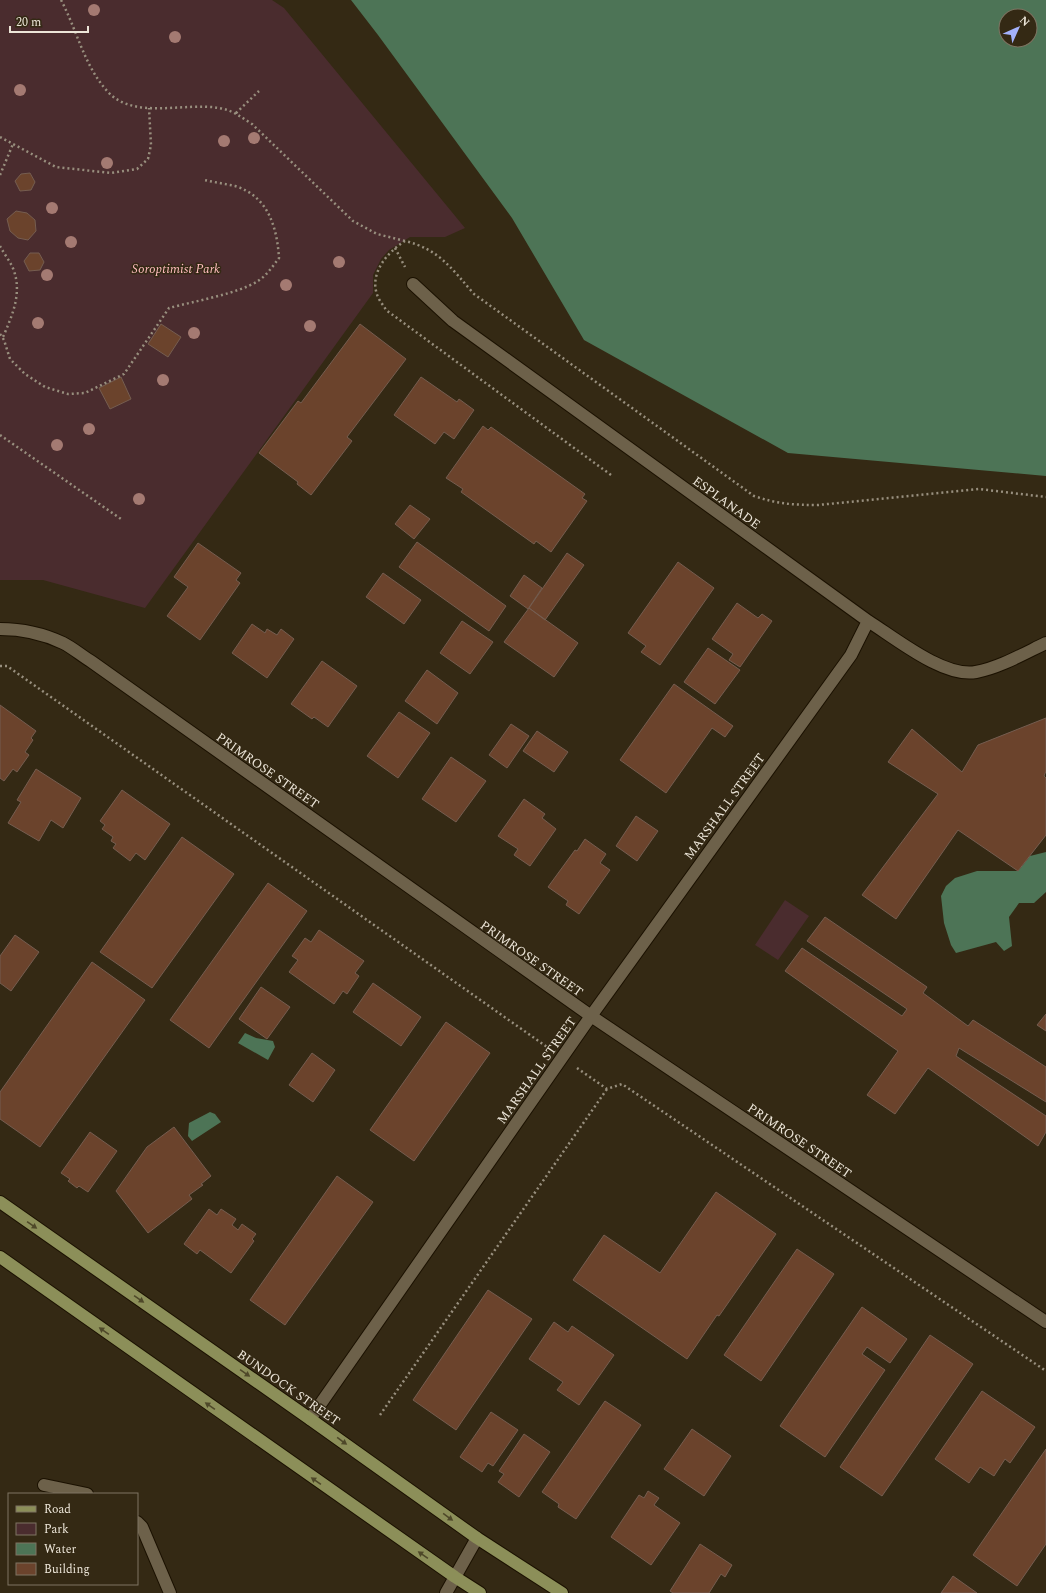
<svg xmlns="http://www.w3.org/2000/svg" width="1046" height="1593" viewBox="0 0 1046 1593" font-family="Spectral,serif">
<style>
.green{fill:#4a2c2e}
.water{fill:#4d7456;fill-rule:evenodd}
.building{fill:#6b432c;stroke:#755d50}
.lines{fill:none;stroke-linecap:round;stroke-linejoin:round}
.minor-casing{stroke:#1b1100;stroke-width:14}
.major-casing{stroke:#1b1100;stroke-width:14}
.path{stroke:#988f7e;stroke-width:2.5;stroke-dasharray:2 3;stroke-linecap:butt}
.minor{stroke:#6d614a;stroke-width:12}
.major{stroke:#8c8f59;stroke-width:12}
.tree{fill:#a47a72}
.oneway{fill:#4e4829}
.labels{text-anchor:middle;stroke-width:3;stroke-linejoin:round;paint-order:stroke}
.park-label{font-size:13px;font-style:italic;fill:#ffbdbf;stroke:#342914}
.street-label{font-size:13px;fill:#ece5d8;stroke:#342914}
</style>
<rect width="100%" height="100%" fill="#342914"/>
<path class="green" d="M0 0H272L284 8 465 228 445 237H410L389 250 381 259 373 275V293L145 608 43 580H0Z
M785 900 809 916 778 960 755 945Z"/>
<path class="water" d="M351 0H1046V476L788 453 584 340 512 218 378 35ZM1006 16H1030V40H1006Z
M1046 852V892L1034 903H1019L1009 917 1012 946 1004 951 996 942 956 953 951 945 944 923 941 896 946 886 955 878 977 871H1018L1030 856Z
M245 1033 256 1038 273 1041 275 1047 268 1060 238 1043Z
M210 1112 215 1114 221 1122 192 1141 188 1136 189 1123Z"/>
<path class="building" d="M30 173 35 182 31 190 20 191 15 181 21 174Z
M16 211 27 213 35 220 36 231 28 240 18 238 10 231 7 219Z
M30 253H39L44 262 40 270 29 271 24 261Z
M161 324 181 337 168 357 148 344Z
M360 324 406 359 347 437 352 441 311 495 297 484 298 482 259 453 298 401 301 403Z
M121 377 131 399 110 409 99 388Z
M421 377 457 402 459 399 474 410 454 439 444 432 435 444 394 415Z
M483 426 488 430 491 427 585 494 582 498 587 501 551 552 536 541 534 544 461 492 463 489 446 478Z
M410 505 430 519 414 539 395 524Z
M417 542 506 606 489 631 399 567Z
M198 543 241 573 236 580 240 583 200 640 167 616 188 587 174 577Z
M567 553 584 565 545 620 529 608Z
M678 562 714 588 660 665 641 652 646 646 628 633Z
M383 573 421 600 404 624 366 597Z
M524 575 542 588 528 609 510 596Z
M737 603 758 618 762 614 772 621 740 667 729 660 733 654 712 639Z
M529 608 578 643 554 677 504 642Z
M462 621 493 642 470 674 440 653Z
M252 624 265 633 267 629 277 635 281 629 294 639 267 678 232 653Z
M708 648 740 670 715 704 684 682Z
M322 661 357 686 328 727 314 717 312 719 291 704Z
M427 670 458 693 437 724 405 701Z
M674 684 733 726 725 737 712 728 666 793 620 760Z
M0 705 36 731 31 738 33 740 25 752 29 755 17 772 13 769 4 781 0 778Z
M399 712 430 733 398 778 367 756Z
M1046 718V771L1044 776 1046 778V835L1018 871 958 830 896 919 862 895 938 794 888 762 912 729 962 772 978 745Z
M511 724 529 736 507 768 489 755Z
M537 731 568 752 554 772 523 751Z
M451 757 486 781 456 822 422 799Z
M36 769 81 798 63 828 51 820 39 841 8 823 21 802 17 800Z
M122 790 170 824 145 860 136 853 130 861 113 848 116 844 111 841 113 837 102 829 105 825 100 821Z
M524 799 545 814 542 818 556 829 530 866 514 855 518 849 498 836Z
M636 816 658 831 637 861 616 846Z
M182 837 234 874 152 988 100 952Z
M585 839 606 854 600 863 610 870 579 914 566 905 568 901 548 887 575 850 577 851Z
M268 883 307 911 209 1048 170 1020Z
M825 917 927 987 923 993 968 1026 973 1020 1046 1067V1102L959 1048 956 1056 1046 1116V1132L1038 1146 928 1068 895 1114 867 1095 898 1051 785 971 802 948 902 1016 907 1009 807 941Z
M319 930 364 961 355 973 359 976 347 994 343 991 334 1004 289 972 298 960 292 956 305 938 311 942Z
M15 935 39 952 11 991 0 983V956Z
M92 962 145 1000 40 1147 0 1119V1092Z
M373 983 421 1017 401 1046 353 1012Z
M261 987 290 1007 267 1039 239 1019Z
M1046 1014V1031L1037 1025Z
M446 1022 490 1053 414 1161 370 1130Z
M312 1053 335 1070 313 1102 289 1085Z
M174 1127 211 1176 201 1184 203 1185 189 1195 192 1199 148 1233 116 1191 147 1147Z
M90 1132 117 1151 88 1192 79 1186 77 1188 68 1181 70 1179 61 1173Z
M337 1176 373 1202 285 1325 250 1300Z
M716 1192 776 1234 719 1316 717 1315 687 1359 573 1280 604 1235 660 1273Z
M209 1209 217 1215 221 1209 236 1219 232 1225 238 1230 242 1224 256 1234 252 1239 254 1241 231 1273 200 1250 197 1254 184 1244Z
M797 1249 834 1274 761 1381 724 1355Z
M488 1290 532 1319 456 1430 413 1400Z
M862 1307 907 1339 890 1363 867 1347 862 1354 885 1370 825 1457 780 1426Z
M554 1322 568 1332 572 1326 614 1355 579 1405 557 1390 563 1382 529 1359Z
M930 1335 973 1364 882 1496 840 1467Z
M982 1391 1035 1427 1010 1463 1005 1459 994 1476 980 1467 969 1483 935 1459Z
M605 1401 641 1425 576 1519 558 1507 559 1504 542 1492Z
M491 1412 518 1430 493 1466 488 1463 482 1472 460 1457Z
M692 1429 731 1456 704 1496 664 1469Z
M524 1434 550 1452 519 1497 498 1482 504 1474 499 1471Z
M1046 1449V1544L1017 1586 973 1555Z
M648 1491 659 1498 654 1505 680 1523 651 1565 611 1537 639 1495 644 1498Z
M700 1544 732 1565 725 1577 721 1574 709 1593H673L670 1591Z
M953 1576 977 1593H941Z"/>
<g class="lines">
<defs>
<path id="minor" d="M413 284 453 321 868 621C895 638 944 678 976 672 999 668 1025 653 1046 643
M0 629C21 629 44 634 63 643 73 648 82 656 92 662L591 1016 1046 1322
M310 1419 591 1016 851 655 868 621
M44 1485 87 1494
M137 1522 142 1527 170 1593
M446 1593 477 1538"/>
<path id="major" d="M0 1202 310 1419 477 1538 562 1593
M0 1257 455 1577 480 1593"/>
</defs>
<use href="#minor" class="minor-casing"/>
<use href="#major" class="major-casing"/>
<path class="path" d="M61 0C77 30 84 66 108 92 134 120 185 102 219 108 232 110 241 117 252 124L353 221 377 234 405 241
M236 113 259 91
M0 137 56 167 111 173 137 169 148 159 151 145 149 108
M0 175 13 144
M0 246C4 254 11 262 14 271 22 294 12 316 3 337
M395 248 405 267
M0 334 4 340 10 359 25 374 45 387 68 394 85 393 124 374 169 308C195 301 237 294 258 281 267 275 273 266 279 258 277 227 268 196 235 186 225 184 214 182 204 180
M0 435 121 519
M611 475 386 310C384 306 381 303 379 299 367 276 386 253 405 241 439 249 452 269 474 294L754 496C777 504 794 505 818 505L979 489 1046 497
M0 666H7L547 1047
M577 1068 607 1089 622 1084 1046 1371
M380 1415 607 1089"/>
<use href="#minor" class="minor"/>
<use href="#major" class="major"/>
</g>
<g class="tree">
<circle cx="94" cy="10" r="6"/>
<circle cx="175" cy="37" r="6"/>
<circle cx="20" cy="90" r="6"/>
<circle cx="254" cy="138" r="6"/>
<circle cx="224" cy="141" r="6"/>
<circle cx="107" cy="163" r="6"/>
<circle cx="52" cy="208" r="6"/>
<circle cx="71" cy="242" r="6"/>
<circle cx="339" cy="262" r="6"/>
<circle cx="47" cy="275" r="6"/>
<circle cx="286" cy="285" r="6"/>
<circle cx="38" cy="323" r="6"/>
<circle cx="310" cy="326" r="6"/>
<circle cx="194" cy="333" r="6"/>
<circle cx="163" cy="380" r="6"/>
<circle cx="89" cy="429" r="6"/>
<circle cx="57" cy="445" r="6"/>
<circle cx="139" cy="499" r="6"/>
</g>
<defs><path id="oneway-solid" d="M-6-.8H1V-3.2L6.5 0L1 3.2V.8H-6Z"/></defs>
<g class="oneway">
<use href="#oneway-solid" transform="translate(32 1225) rotate(35)"/>
<use href="#oneway-solid" transform="translate(139 1299) rotate(35)"/>
<use href="#oneway-solid" transform="translate(104 1331) rotate(-145)"/>
<use href="#oneway-solid" transform="translate(245 1373) rotate(35)"/>
<use href="#oneway-solid" transform="translate(210 1406) rotate(-145)"/>
<use href="#oneway-solid" transform="translate(342 1441) rotate(36)"/>
<use href="#oneway-solid" transform="translate(316 1481) rotate(-145)"/>
<use href="#oneway-solid" transform="translate(448 1517) rotate(36)"/>
<use href="#oneway-solid" transform="translate(423 1555) rotate(-145)"/>
</g>
<g class="labels">
<g class="park-label">
<text x="176" y="273">Soroptimist Park</text>
</g>
<g class="street-label">
<text transform="translate(727 502) rotate(36)" y="5">ESPLANADE</text>
<text transform="translate(268 770) rotate(35)" y="5">PRIMROSE STREET</text>
<text transform="translate(724 806) rotate(-54)" y="5">MARSHALL STREET</text>
<text transform="translate(532 958) rotate(35)" y="5">PRIMROSE STREET</text>
<text transform="translate(536 1070) rotate(-55)" y="5">MARSHALL STREET</text>
<text transform="translate(800 1140) rotate(34)" y="5">PRIMROSE STREET</text>
<text transform="translate(289 1387) rotate(35)" y="5">BUNDOCK STREET</text>
</g>
</g>
<rect x="8" y="1493" width="130" height="92" fill="#342914" stroke="#7e7462"/>
<rect x="16" y="1506" width="20" height="6" fill="#8c8f59" stroke="#7e7462"/>
<text x="44" y="1513" font-size="12" fill="#ece5d8">Road</text>
<rect x="16" y="1523" width="20" height="12" fill="#4a2c2e" stroke="#7e7462"/>
<text x="44" y="1533" font-size="12" fill="#ece5d8">Park</text>
<rect x="16" y="1543" width="20" height="12" fill="#4d7456" stroke="#7e7462"/>
<text x="44" y="1553" font-size="12" fill="#ece5d8">Water</text>
<rect x="16" y="1563" width="20" height="12" fill="#6b432c" stroke="#7e7462"/>
<text x="44" y="1573" font-size="12" fill="#ece5d8">Building</text>
<g transform="translate(1018 28) rotate(45)"><circle r="19" fill="#342914" stroke="#7e7462"/>
<path d="M0-3L7 15L0 10L-7 15Z" fill="#a4b2fc"/>
<text y="-6" font-size="11" font-weight="bold" text-anchor="middle" fill="#ece5d8">N</text>
</g>
<path d="M10 26v6h78v-6" fill="none" stroke="#ece5d8" stroke-width="2"/>
<text x="16" y="26" font-size="12" fill="#ece5d8" stroke="#342914" stroke-width="3" paint-order="stroke">20 m</text>
</svg>
